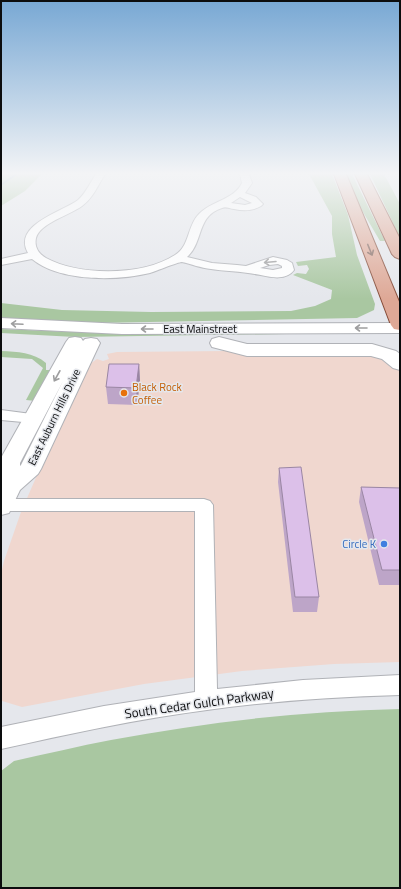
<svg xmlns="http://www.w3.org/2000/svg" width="401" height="889" viewBox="0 0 401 889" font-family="'Titillium Web',sans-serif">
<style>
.commercial{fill:#f0d7cf}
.green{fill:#a9c7a1}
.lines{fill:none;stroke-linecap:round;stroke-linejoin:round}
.stream{fill:#7097b7;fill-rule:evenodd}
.minor-casing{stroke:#b0b2b7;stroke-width:2}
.tertiary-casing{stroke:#b0b2b7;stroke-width:2}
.secondary-casing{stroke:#b0b2b7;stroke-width:2}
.primary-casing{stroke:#864c39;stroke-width:2}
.minor{fill:#fff;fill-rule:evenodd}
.tertiary{fill:#fff;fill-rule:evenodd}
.secondary{fill:#fff;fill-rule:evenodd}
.primary{fill:#dea896;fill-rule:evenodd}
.wall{fill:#bda5c8}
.shaded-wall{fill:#9a86a3}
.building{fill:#dcc0e9;stroke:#9a86a3}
.oneway{stroke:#806259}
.oneway2{stroke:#9e9e9f}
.food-dot{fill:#e8710a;stroke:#e5e7ec;stroke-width:1.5}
.shop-dot{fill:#3f7fe0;stroke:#e5e7ec;stroke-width:1.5}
.labels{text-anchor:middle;stroke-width:3;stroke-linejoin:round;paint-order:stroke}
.street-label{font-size:11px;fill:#0c0d0e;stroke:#e5e7ec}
.food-label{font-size:11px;fill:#c56008;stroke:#e5e7ec;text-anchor:start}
.shop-label{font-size:11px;fill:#366cbe;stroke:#e5e7ec;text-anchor:end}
.near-street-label{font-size:13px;fill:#0c0d0e;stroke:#e5e7ec}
</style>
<rect width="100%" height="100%" fill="#e5e7ec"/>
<path class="commercial" d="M335 350 376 356 384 361 393 363 398 368 400 373V662L334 664 242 671 144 684 22 707 2 701 1 574 4 561 21 512 38 473 90 364 97 359 103 361 109 359 107 354 117 352Z"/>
<path class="green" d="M1 174H42L25 191 1 206Z
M309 174H332L348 215 357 255 375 304 374 310 357 318 96 323 1 319V303L62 310 151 312 291 311 315 306 331 299 332 290 293 275 297 273 306 274 309 269 307 265 298 266 296 262 336 257 332 234V216Z
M346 174H352L385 241H380L360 207Z
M370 174H384L400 204V238Z
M1 329 125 334 350 333 75 337 1 333Z
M1 351C18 352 33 352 46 363V370H51L36 401 26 400 43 368 32 359 1 357Z
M400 709V888H1V771L14 761C46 754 79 746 111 740 206 722 304 711 400 709Z"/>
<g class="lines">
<path class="stream" d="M15 174H18L1 186V184Z"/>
<defs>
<path id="minor" d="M96 174H105C98 185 93 198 82 206 70 215 40 223 36 238 34 247 39 254 46 258 79 276 143 276 175 255 190 246 187 226 199 214 211 201 234 200 242 183L240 174H249L252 183 245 193 256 197 263 204 261 206C253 211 244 211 234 209 230 209 226 206 222 208 196 216 204 242 187 257L212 263 237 265 246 266 273 257 287 260 292 263 294 270C284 284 261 274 248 273 235 271 223 271 211 269 201 268 191 264 182 262 178 262 156 271 150 273 117 281 60 282 32 259L1 265V259L28 253C12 225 62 212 78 200 86 193 90 183 96 174ZM240 197 252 203 245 205 231 203ZM278 264 282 266V268L273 270 260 268 269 265Z
M1 410 39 415 42 418 39 421 34 423 1 420Z
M1 499H204L210 501 213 505 217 689 303 680 400 675V695C335 697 271 701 207 710 137 719 69 734 1 749V727L104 706 195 692V511H2Z"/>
<path id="tertiary" d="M75 337 81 338 83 341 85 339 91 338 97 339 100 343 41 469 38 474 20 490 9 513 1 515V458L66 342 69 338ZM63 381 21 465 20 466V463Z"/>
<path id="secondary" d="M1 318 122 324 400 323V333L122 334 1 328Z
M219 337 247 344H372L396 351 400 354V370L393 368 382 359 371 356H247L212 347 210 343 212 339Z"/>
<path id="primary" d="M334 174H346L400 304V330L394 329 391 325Z
M355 174H367L400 239V259L395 257 392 254Z"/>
</defs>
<use href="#minor" class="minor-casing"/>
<use href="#tertiary" class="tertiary-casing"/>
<use href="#secondary" class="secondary-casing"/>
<use href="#primary" class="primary-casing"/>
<use href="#minor" class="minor"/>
<use href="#tertiary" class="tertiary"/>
<use href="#secondary" class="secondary"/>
<use href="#primary" class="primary"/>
</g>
<path class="wall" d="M139 364 140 381 137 405 108 404 106 387Z
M279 468 319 597 317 612H293L278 482Z
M361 487 400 488V585H379L359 502Z"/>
<path class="shaded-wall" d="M139 364 140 381 137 405 136 388Z"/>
<path class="building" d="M109 364H139L136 388 106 387Z
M301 467 319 597H295L279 468Z
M361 487 400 488V570H382Z"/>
<defs><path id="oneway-shaft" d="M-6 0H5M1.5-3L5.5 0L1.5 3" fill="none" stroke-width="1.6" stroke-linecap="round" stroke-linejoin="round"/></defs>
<use class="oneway" href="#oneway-shaft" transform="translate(370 250) rotate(68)"/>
<g class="oneway2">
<use href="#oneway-shaft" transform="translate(270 262) rotate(175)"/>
<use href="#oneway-shaft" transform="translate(17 324) rotate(-177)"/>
<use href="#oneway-shaft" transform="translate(361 328) rotate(180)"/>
<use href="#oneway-shaft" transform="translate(147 329) rotate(180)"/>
<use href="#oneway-shaft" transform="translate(57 376) rotate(119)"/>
</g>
<linearGradient id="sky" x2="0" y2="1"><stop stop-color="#78a8d4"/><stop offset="0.58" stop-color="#f3f4f6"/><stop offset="1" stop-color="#f3f4f6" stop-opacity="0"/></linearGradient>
<rect width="401" height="299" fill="url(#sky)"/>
<circle class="food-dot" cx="124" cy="393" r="4"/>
<circle class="shop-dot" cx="384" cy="544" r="4"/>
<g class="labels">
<g class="street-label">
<text x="200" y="333">East Mainstreet</text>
<text transform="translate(54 417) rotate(-64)" y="4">East Auburn Hills Drive</text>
</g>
<g class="food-label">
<text x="132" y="391">Black Rock<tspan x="132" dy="13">Coffee</tspan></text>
</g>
<g class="shop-label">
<text x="376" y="548">Circle K</text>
</g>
<g class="near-street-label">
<text transform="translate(199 703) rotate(-8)" y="5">South Cedar Gulch Parkway</text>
</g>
</g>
<rect width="401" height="889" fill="none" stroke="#0c0d0e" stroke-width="4"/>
</svg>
